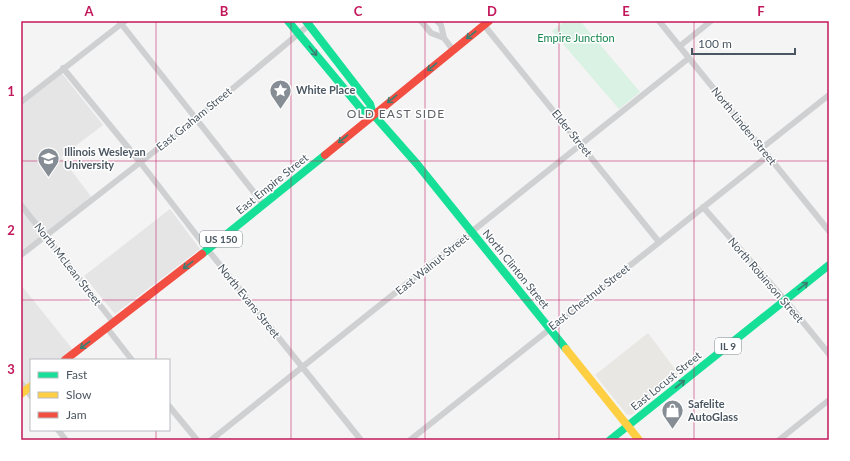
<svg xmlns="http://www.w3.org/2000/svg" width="850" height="461" viewBox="0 0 850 461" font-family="Lato,sans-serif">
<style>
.commercial{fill:#e8e7e3}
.education{fill:#e6e5e6}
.green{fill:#d9f2e3}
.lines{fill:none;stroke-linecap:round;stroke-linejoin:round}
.street{stroke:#ced0d2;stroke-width:6}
.fast{stroke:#16e098;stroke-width:8}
.slow{stroke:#ffcf43;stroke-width:8}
.jam{stroke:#f24e42;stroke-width:8}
.oneway{stroke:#3a7f72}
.grid{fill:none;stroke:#c2185b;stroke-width:1;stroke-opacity:0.55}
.labels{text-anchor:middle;stroke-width:3;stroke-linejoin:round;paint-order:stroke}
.shield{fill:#fff;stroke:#808990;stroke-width:1}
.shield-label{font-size:10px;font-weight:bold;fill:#4a5661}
.park-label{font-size:11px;fill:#17864f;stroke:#fff}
.poi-label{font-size:11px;font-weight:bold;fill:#4a5661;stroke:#fff;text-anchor:start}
.street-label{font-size:11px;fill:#4a5661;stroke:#fff}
.neighbourhood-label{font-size:12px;letter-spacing:1px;fill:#5f6368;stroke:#fff}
.neatline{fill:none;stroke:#c2185b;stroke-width:1.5}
.grid-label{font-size:13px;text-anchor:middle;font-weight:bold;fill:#c2185b}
</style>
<rect width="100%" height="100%" fill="#f4f4f4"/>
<path class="commercial" d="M648 333 680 376 631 415H627L595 375Z"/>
<path class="education" d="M60 71 103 125 61 157 93 199 21 255V101Z
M170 209 200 249 115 314 84 276Z
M21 285 74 351 62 360H31V383L21 390Z"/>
<path class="green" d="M565 21H580L640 92 619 109 552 31Z"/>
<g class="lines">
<path class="street" d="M119 21 264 205
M421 21 431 33 444 38
M437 21 441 25 444 38 453 50
M659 21 829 231
M484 25 659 242
M680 46 711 21
M63 68 140 162 208 250 361 440
M21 102 125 21
M762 148 829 95
M21 205 114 323
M703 207 785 300 829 354
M21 255 196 119 309 25
M107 328 132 360
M21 383 31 396
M169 406 197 440
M58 430 66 440
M211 440 689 58
M410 440 768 156
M779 440 829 400"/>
<path class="fast" d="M288 21 362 110 373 114
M306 21 370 104 373 114
M373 114 417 164 566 349
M202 254 325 155
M610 440 829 265"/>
<path class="slow" d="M566 349 639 440
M21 394 31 386"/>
<path class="jam" d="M325 155 489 21
M65 360 202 254"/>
</g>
<defs><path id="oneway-shaft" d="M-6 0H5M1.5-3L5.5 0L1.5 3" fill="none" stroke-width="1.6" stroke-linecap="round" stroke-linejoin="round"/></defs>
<g class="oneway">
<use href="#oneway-shaft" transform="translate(471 35) rotate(142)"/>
<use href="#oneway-shaft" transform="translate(313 51) rotate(51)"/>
<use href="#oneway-shaft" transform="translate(432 67) rotate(141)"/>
<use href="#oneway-shaft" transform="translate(392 99) rotate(141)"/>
<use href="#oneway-shaft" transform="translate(343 139) rotate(140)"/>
<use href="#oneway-shaft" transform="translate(188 265) rotate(142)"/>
<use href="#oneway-shaft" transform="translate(803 286) rotate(-38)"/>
<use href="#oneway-shaft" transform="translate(85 345) rotate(143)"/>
<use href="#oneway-shaft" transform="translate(680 384) rotate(-39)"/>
</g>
<path class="grid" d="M156 21V360M291 21V440M425 21V440M559 21V440M694 21V440M21 161H829M21 300H829M156 430V440"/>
<defs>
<symbol id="sight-pin" viewBox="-11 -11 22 30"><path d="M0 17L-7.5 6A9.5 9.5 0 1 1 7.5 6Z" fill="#868d94" stroke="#fff"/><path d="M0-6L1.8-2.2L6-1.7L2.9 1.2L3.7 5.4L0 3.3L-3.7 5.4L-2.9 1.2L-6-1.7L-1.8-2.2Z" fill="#fff"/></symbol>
<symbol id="university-pin" viewBox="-11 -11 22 30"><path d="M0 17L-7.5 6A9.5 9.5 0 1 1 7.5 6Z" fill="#868d94" stroke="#fff"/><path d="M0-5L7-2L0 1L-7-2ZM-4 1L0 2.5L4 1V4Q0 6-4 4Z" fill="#fff"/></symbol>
<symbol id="shop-pin" viewBox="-11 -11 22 30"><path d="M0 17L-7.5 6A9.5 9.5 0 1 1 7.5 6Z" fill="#868d94" stroke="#fff"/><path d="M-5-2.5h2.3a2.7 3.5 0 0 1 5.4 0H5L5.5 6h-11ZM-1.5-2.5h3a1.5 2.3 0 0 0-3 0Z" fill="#fff"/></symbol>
</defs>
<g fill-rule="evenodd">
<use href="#sight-pin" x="268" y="78" width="25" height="34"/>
<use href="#university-pin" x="36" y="146" width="25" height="34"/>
<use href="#shop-pin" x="660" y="398" width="25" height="34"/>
</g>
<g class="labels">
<g class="shield">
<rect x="200" y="231" width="42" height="16" rx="3"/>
<rect x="715" y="338" width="26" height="16" rx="3"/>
</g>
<g class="shield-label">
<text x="221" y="243">US 150</text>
<text x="728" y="350">IL 9</text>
</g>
<g class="park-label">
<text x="576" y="42">Empire Junction</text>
</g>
<g class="poi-label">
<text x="296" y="94">White Place</text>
<text x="64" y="156">Illinois Wesleyan<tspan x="64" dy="13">University</tspan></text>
<text x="688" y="408">Safelite<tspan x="688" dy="13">AutoGlass</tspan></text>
</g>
<g class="street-label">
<text transform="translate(194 119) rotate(-39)" y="4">East Graham Street</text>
<text transform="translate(744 126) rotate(51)" y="4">North Linden Street</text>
<text transform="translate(572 133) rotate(51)" y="4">Elder Street</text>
<text transform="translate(272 184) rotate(-39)" y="4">East Empire Street</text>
<text transform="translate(68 264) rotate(52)" y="4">North McLean Street</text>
<text transform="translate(432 264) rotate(-39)" y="4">East Walnut Street</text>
<text transform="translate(516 269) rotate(51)" y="4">North Clinton Street</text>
<text transform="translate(766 280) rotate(49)" y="4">North Robinson Street</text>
<text transform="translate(589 297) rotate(-38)" y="4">East Chestnut Street</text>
<text transform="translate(249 301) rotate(51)" y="4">North Evans Street</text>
<text transform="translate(666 381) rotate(-39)" y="4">East Locust Street</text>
</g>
<g class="neighbourhood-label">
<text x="396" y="118">OLD EAST SIDE</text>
</g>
</g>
<rect width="850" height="461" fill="none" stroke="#ffffff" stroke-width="44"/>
<rect x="30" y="359" width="140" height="72" fill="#ffffff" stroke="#b7bbc0"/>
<rect x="38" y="372" width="20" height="6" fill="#16e098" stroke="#b7bbc0"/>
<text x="66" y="379" font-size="12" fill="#4a5661">Fast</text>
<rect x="38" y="392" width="20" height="6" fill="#ffcf43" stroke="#b7bbc0"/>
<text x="66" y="399" font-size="12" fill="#4a5661">Slow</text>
<rect x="38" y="412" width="20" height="6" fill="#f24e42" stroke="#b7bbc0"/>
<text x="66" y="419" font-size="12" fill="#4a5661">Jam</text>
<path d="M692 48v6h103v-6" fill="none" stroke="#4a5661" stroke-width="2"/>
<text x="698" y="48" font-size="12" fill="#4a5661" stroke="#ffffff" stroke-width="3" paint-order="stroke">100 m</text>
<rect x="22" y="22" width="806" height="417" class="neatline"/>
<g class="grid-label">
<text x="89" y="16">A</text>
<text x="224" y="16">B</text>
<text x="358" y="16">C</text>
<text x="492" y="16">D</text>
<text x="626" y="16">E</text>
<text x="761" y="16">F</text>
<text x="11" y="96">1</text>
<text x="11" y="235">2</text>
<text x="11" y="374">3</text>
</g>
</svg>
